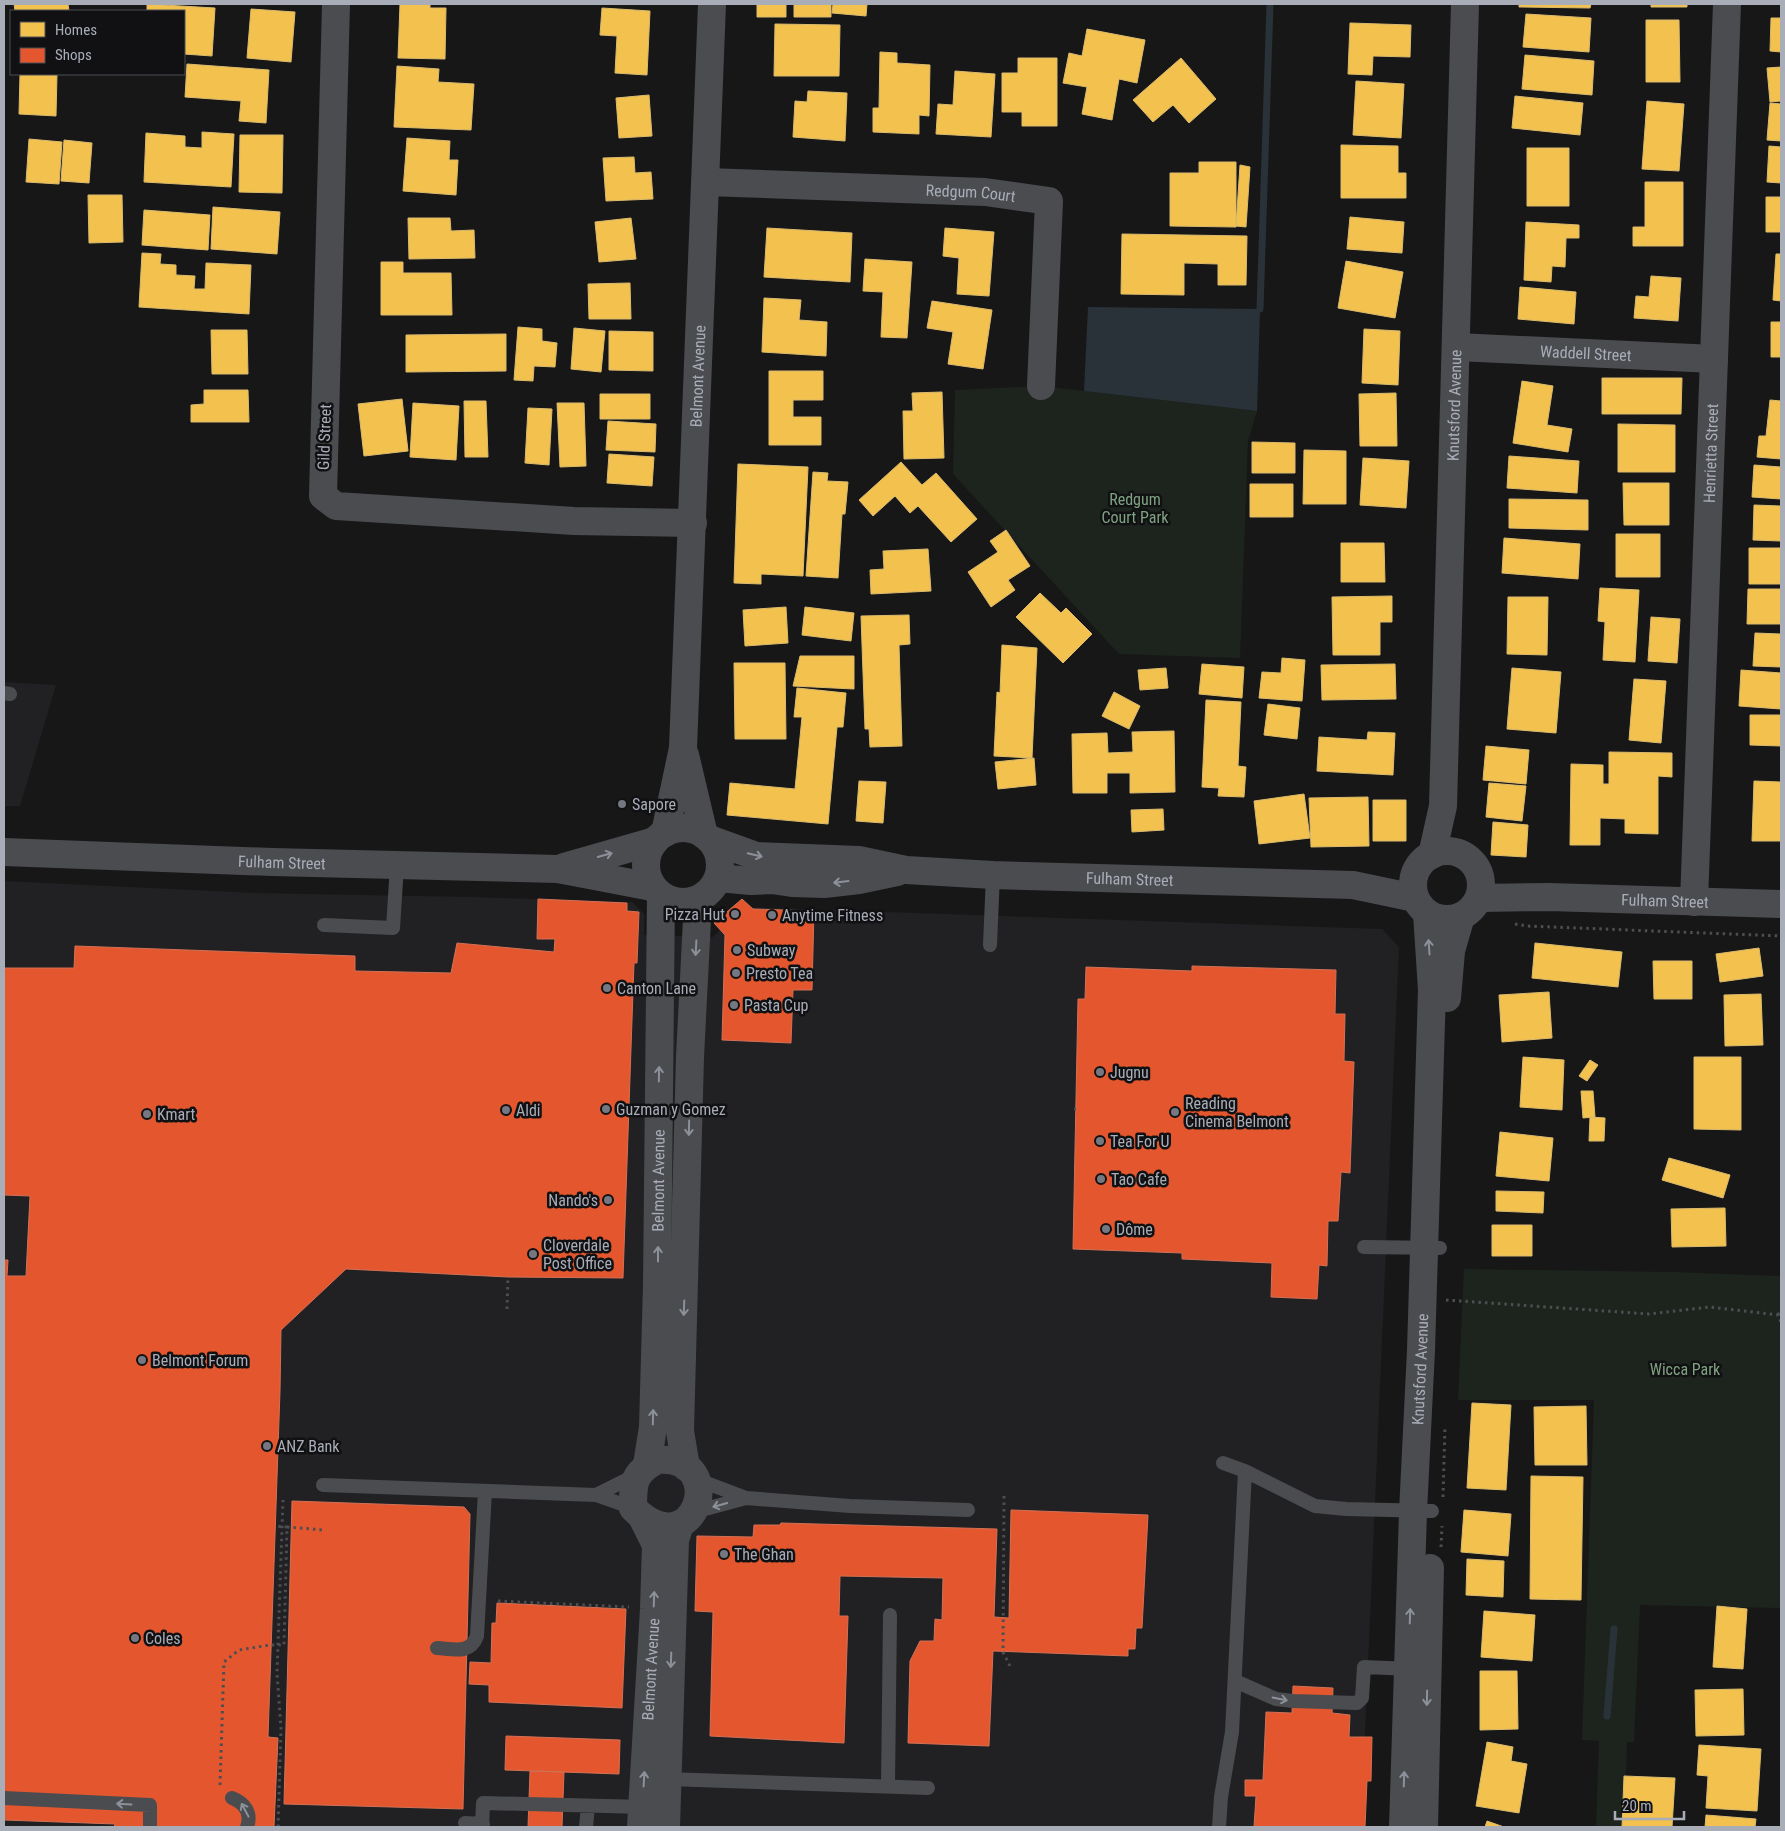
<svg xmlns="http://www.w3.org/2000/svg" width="1785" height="1831" viewBox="0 0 1785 1831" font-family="'Roboto Condensed',sans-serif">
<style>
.built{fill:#212123}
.green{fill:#1d241e}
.water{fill:#2a3239}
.homes{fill:#f2c14e;stroke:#dcbb6e}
.shops{fill:#e4572e;stroke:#d27157}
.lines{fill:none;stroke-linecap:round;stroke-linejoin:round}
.stream{stroke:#2a3239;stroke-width:7}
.path{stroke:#4d4e52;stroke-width:3;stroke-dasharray:2.5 4;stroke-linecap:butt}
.service{stroke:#4b4c50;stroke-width:14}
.minor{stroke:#4b4c50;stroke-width:28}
.oneway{stroke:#8c9099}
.poi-dot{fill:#757880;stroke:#111113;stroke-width:2}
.labels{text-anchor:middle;stroke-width:5;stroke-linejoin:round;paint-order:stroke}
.street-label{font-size:16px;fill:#a8adb8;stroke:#111113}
.park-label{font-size:16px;fill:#7fa382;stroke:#111113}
.poi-label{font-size:16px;fill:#a8adb8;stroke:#111113;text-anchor:start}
</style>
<rect width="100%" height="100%" fill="#171717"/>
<path class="built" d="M4 682 56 685 20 806H4Z
M4 881 256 893 470 897 632 902 644 914V935L713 937 742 907 1382 929 1399 947 1361 1827H4Z"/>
<path class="green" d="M1041 386 1257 411 1248 441 1240 658 1119 654 953 474 955 390Z
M1464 1269 1673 1272 1781 1276V1608L1640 1605 1634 1742H1627L1624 1827H1596L1599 1741 1582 1740 1594 1400H1458Z"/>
<path class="water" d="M1088 307 1260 309 1257 411 1084 391Z"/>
<path class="homes" d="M14 4H68L69 11H15Z
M147 4 215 8 212 56 184 54V11H147Z
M400 4H430V8H446L445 59 398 58Z
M757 4H786V17H757Z
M794 4H831V17H794Z
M833 4H867L866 16 832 13Z
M1519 4H1591L1590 8 1519 7Z
M1651 4H1687V7H1651Z
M602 8 650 11 647 75 615 73 617 36 600 35Z
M251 9 295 12 291 62 247 58Z
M1526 14 1591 18 1589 52 1523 47Z
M1771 18H1781V52L1770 51Z
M1646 20H1679L1680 82H1646Z
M1350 23 1411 25 1410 57 1373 56 1372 75 1348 74Z
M775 24 840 25 839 76H774Z
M1087 29 1145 40 1137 83 1119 79 1112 120 1082 114 1087 87 1063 83 1069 53 1082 56Z
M880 52 897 53V63L930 65 929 116 919 115V134L873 132V108H879Z
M1525 55 1594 61 1592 95 1522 89Z
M1018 58H1057V126H1022V112H1002V73H1018Z
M1181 58 1216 99 1189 123 1173 105 1153 122 1133 100Z
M187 64 269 70 266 123 239 121 241 101 185 97Z
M397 66 439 69 438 82 474 84 471 130 394 127Z
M1781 67V101L1770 102 1767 68Z
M955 71 995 74 991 137 936 134 938 104 953 105Z
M20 74H57L56 116 19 114Z
M1356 81 1404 84 1401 138 1353 135Z
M808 91 847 93 845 141 793 137 795 101 807 102Z
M649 95 652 136 619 138 616 98Z
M1515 96 1583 103 1580 135 1512 128Z
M1647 101 1684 104 1679 171 1642 169Z
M1770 103 1781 104V141L1767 140Z
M202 132 234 134 231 187 144 182 146 133 185 136V147L202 148Z
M240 135H283L282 193 239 192Z
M407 138 450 141 449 160H458L456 195 403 191Z
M29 139 62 142 59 184 26 182Z
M64 140 92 143 89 183 61 181Z
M1341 145 1398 146V173H1406V198H1341Z
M1769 146 1781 147V183L1767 182Z
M1527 148H1569V206H1527Z
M634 157 635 173 651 172 653 199 606 201 603 158Z
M1199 162H1236V227L1170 226V173H1199Z
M1240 165 1250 167 1246 227 1236 226Z
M1645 182H1683V246H1633V227H1645Z
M88 195H122L123 242 89 243Z
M1766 197H1781V232H1766Z
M213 207 280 212 277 254 211 249Z
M144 210 210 215 208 250 142 245Z
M1350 217 1404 222 1402 253 1347 249Z
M408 218H450L451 231 474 230 475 258 409 259Z
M631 218 636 259 599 262 595 222Z
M1526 222 1579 225V238H1566L1565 267 1552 266 1551 282 1524 280Z
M767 228 852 233 850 282 764 277Z
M945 228 994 232 989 296 957 294 959 258 943 256Z
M1122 234 1247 236 1246 285H1218V264L1184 263V295L1121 294Z
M142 253 161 254 160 264 176 265V275L195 276 194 289H205L206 263 251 265 249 314 139 307Z
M1776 254H1781V301L1773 300Z
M865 259 912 262 907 338 881 337 883 292 863 291Z
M1346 261 1403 272 1395 318 1338 308Z
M381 262H403V273H451L452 315H381Z
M1651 276 1681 278 1678 321 1634 318 1636 296 1649 297Z
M630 283 631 319H589L588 284Z
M1520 287 1576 292 1574 324 1518 319Z
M764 298 801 300 799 320 827 322 826 356 762 352Z
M932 301 992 310 983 369 948 364 953 332 927 328Z
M1771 322H1781V357H1771Z
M518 327 542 329V341L557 343 555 367 534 366 533 381 514 380Z
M574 328 605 331 601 372 571 369Z
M1364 329 1400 331 1398 385 1362 383Z
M211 330H247L248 374H212Z
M609 331 653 332V371L609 370Z
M506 334V371L406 372V335Z
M769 371H823V400H793V417H821V445H769Z
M1602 378H1682L1681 414H1602Z
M1522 381 1553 386 1547 425 1572 429 1568 452 1513 443Z
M204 390H248L249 422H191V405L204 404Z
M942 392 944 458 904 459 903 411H913L912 393Z
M1396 393 1397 446H1360L1359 394Z
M600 394H650V419H600Z
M402 399 408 451 364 456 358 404Z
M1770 400 1781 401V459L1757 457 1759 436H1766Z
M464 401H486L488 457H465Z
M413 403 459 406 456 460 410 457Z
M557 403H584L586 466 560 467Z
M528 408 552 409 549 465 525 463Z
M608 421 656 424 655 452 606 450Z
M1618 424 1675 425V472H1618Z
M1252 442 1295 443V473H1252Z
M1304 450 1346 451V504H1303Z
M609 454 654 457 652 486 607 483Z
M1509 456 1579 461 1577 493 1507 488Z
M1363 458 1409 461 1406 508 1360 505Z
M901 462 922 485 936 473 977 519 951 542 918 506 910 513 895 496 873 516 859 500Z
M738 464 808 467 803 576 761 574V584L734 583Z
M1754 465 1781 467V499L1752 497Z
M813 472 828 473 827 481 848 482 845 514H842L838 578 806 576Z
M1623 483H1669V525H1624Z
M1250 484H1293V517H1250Z
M1509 499 1588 500V530L1509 528Z
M1754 505 1781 506V541L1753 540Z
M1006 530 1030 566 1008 580 1015 590 991 607 968 572 998 552 990 541Z
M1616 534H1660V577H1616Z
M1504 538 1580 544 1578 579 1502 573Z
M1341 543H1384L1385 582H1341Z
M1749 548H1781V584H1749Z
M928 549 931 591 871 594 870 570 884 569 883 551Z
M1600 588 1639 590 1635 662 1603 660 1605 622 1598 621Z
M1748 589H1781V624H1747Z
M1040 593 1061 613 1066 608 1092 634 1063 663 1016 617Z
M1392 596V622H1380V655H1333L1332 597Z
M1508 597H1548L1547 655 1507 654Z
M786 607 788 643 745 646 743 610Z
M805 607 854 613 851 641 802 635Z
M909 615 910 644 899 645 902 746 870 747 869 729H865L861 616Z
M1651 617 1680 619 1677 663 1648 661Z
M1755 633 1781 634V667L1753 666Z
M1002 645 1037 648 1032 758 994 756 997 692 1000 693Z
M800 656H854V689L793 686Z
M1282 658 1305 660 1302 701 1259 698 1262 672 1281 673Z
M734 663H785L786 739H735Z
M1202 664 1244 667 1242 698 1199 694Z
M1395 664 1396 699 1322 700 1321 665Z
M1166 668 1168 688 1140 690 1138 670Z
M1512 668 1561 672 1556 733 1507 729Z
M1741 670 1781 673V709L1739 706Z
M1634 679 1666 681 1661 743 1629 740Z
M797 688 846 693 843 727H837L828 824 727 815 730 783 795 789 802 717H794Z
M1114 692 1140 706 1129 729 1102 716Z
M1206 700 1241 702 1238 766 1246 767 1244 797 1218 796 1219 788 1202 787Z
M1268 704 1300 708 1297 739 1264 735Z
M1750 715H1781V746L1750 745Z
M1174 731 1175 792 1130 793V773H1107V793H1073L1072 734 1107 733 1108 753 1133 752 1132 732Z
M1368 732 1395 733 1393 775 1317 771 1319 737 1367 740Z
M1486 746 1529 750 1526 784 1483 780Z
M1609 752 1672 753V777L1658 776V834L1625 833V819L1600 818V845H1570L1571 764 1603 765V784H1609Z
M1034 758 1036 785 998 789 995 762Z
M859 781 886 782 883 823 856 821Z
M1754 781 1781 782V841H1752Z
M1489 783 1526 786 1522 821 1486 817Z
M1304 794 1310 838 1259 844 1254 801Z
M1368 797 1369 846 1311 847 1309 798Z
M1373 800H1406V841H1373Z
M1163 809 1164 830 1132 832 1131 810Z
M1493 822 1528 825 1526 857 1491 855Z
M1535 943 1622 952 1618 987 1532 978Z
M1759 948 1763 976 1720 982 1716 954Z
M1653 961H1692V999H1654Z
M1549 992 1552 1038 1502 1042 1499 995Z
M1761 994 1763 1045 1725 1046 1724 995Z
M1523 1057 1564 1060 1562 1110 1520 1107Z
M1694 1057H1741V1130L1694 1129Z
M1590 1060 1598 1065 1587 1081 1579 1076Z
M1581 1091H1593L1595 1117 1583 1118Z
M1590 1117 1605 1118 1604 1141H1589Z
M1500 1132 1553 1138 1549 1181 1496 1176Z
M1669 1158 1730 1175 1723 1198 1662 1180Z
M1496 1191 1544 1192 1543 1213 1496 1211Z
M1725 1208 1726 1246 1672 1247 1671 1209Z
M1492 1225H1532V1256H1492Z
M1472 1403 1511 1405 1506 1490 1467 1488Z
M1586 1406 1587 1465H1535L1534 1407Z
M1531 1476 1583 1477 1581 1600 1530 1599Z
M1464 1510 1511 1514 1508 1556 1461 1552Z
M1467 1559 1504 1561 1503 1597 1466 1595Z
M1717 1606 1747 1609 1743 1669 1713 1667Z
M1484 1611 1535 1615 1532 1661 1481 1657Z
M1480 1671H1517L1518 1729 1480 1730Z
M1743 1689 1744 1735 1696 1736 1695 1690Z
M1487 1742 1513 1747 1511 1761 1527 1764 1519 1813 1476 1806Z
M1699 1745 1761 1749 1757 1811 1706 1808 1708 1776 1697 1775Z
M1624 1776 1675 1778 1672 1827H1622Z
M1706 1815 1756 1819 1755 1827H1705Z
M1487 1821 1504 1827H1485Z"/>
<path class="shops" d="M538 899 627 903V911L639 912 637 963H634L623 1278 508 1277 346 1269 281 1330 280 1391 268 1737 278 1738 274 1827H114L115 1824 4 1820V1260H8L7 1276H26L30 1196 4 1195V968H74L75 946 355 956V971L451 973 457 943 554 952 555 939H537Z
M742 899 753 909 814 911 812 990H793L791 1043 722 1040 725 935 714 923Z
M1192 966 1336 970 1335 1014H1345L1344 1061 1354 1062 1350 1173 1341 1172 1338 1221H1328L1327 1266 1319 1265 1317 1299 1271 1297 1272 1263 1182 1259V1253L1073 1249 1078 999H1085L1086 967 1192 971Z
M292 1501 464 1507 470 1514 463 1809 284 1804Z
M1011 1510 1148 1515 1142 1628H1136L1135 1649H1128V1656L993 1651 989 1746 908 1743 910 1661 920 1641H934L935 1619 942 1620 943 1578 840 1576 839 1616H848L844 1743 710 1736 713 1612 695 1611 697 1536 753 1537 754 1525H780L781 1523 997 1529 994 1617 1009 1618Z
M497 1603 626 1609 622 1708 489 1702V1685L469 1684 470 1662 491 1663 492 1623H496Z
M1293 1686 1333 1688 1332 1713 1350 1715 1349 1737H1372L1371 1781H1367L1365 1827H1254L1256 1796H1245V1780H1263L1266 1712 1292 1713Z
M506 1736 620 1740 619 1774 505 1770Z
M530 1771 564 1772 562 1827H528Z"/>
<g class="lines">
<path class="stream" d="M1260 309 1270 4
M1607 1716 1614 1629"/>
<path class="path" d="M1515 924 1527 926 1781 936
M1074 1109H1076
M1446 1300 1649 1314 1710 1307 1778 1315 1781 1322
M507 1309 508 1277
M1778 1315 1781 1311
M1004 1496 1003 1652 1011 1668
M1443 1497 1445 1426
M287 1527 323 1530
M1441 1547 1442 1526
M498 1601 629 1607
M220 1785 224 1662 239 1650 270 1645H284L287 1527 275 1526
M278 1827 281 1729 277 1673 283 1500"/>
<path class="service" d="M4 693 10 694
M324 925 393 928 397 865
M990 945 993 875
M1364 1247 1440 1248
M1223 1463 1245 1471 1315 1506 1346 1509 1432 1511
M696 1479 746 1498 850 1506 968 1510
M323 1485 596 1495 633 1508
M596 1495 636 1475
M694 1512 746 1498
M437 1648C453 1649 470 1655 477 1636L485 1491
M1235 1681 1276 1699 1293 1701 1357 1703 1362 1698 1364 1667 1412 1669
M667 1779 928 1788
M888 1786 890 1615
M4 1798 150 1805V1827
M232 1798C245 1803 252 1813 247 1827
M465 1823 483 1824
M482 1827 483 1803 645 1807
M586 1827 588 1806
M1219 1827 1221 1797 1232 1732 1245 1471"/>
<g class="minor">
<path d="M336 4 323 496 336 506 574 521 693 523"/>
<path id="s1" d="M706 182 985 192 1049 201 1041 386"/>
<path id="s2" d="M1457 347 1714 359"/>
<path d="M685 755 704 835"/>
<circle cx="683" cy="865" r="37"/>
<path id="s3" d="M665 833 683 748 712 4"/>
<path id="s4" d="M709 839 756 856 859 860 906 870 993 875 1353 885 1415 898"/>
<circle cx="1447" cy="885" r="34"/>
<path id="s5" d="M4 852 272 862 558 869 652 887"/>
<path id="s6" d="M1432 855 1443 806 1465 4"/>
<path d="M564 867 655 841"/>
<path d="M718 878 751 881 772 880 792 883 824 884 859 880 897 872"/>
<path id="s7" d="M1479 898 1549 897 1781 904"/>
<path id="s8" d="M1694 902 1727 4"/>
<path d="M1447 998 1451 951 1461 916"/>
<path d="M658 1460C731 1455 695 1570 633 1508 633 1483 633 1472 658 1460Z"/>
<path id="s9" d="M647 1465 653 1427 657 1285 661 896"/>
<path d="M686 1467 680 1431 690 1057 698 900"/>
<path id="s10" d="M641 1827 654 1609 656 1545 642 1517"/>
<path d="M666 1827 675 1540 680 1524"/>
<path id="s11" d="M1403 1827 1413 1512 1421 1350 1432 990 1427 913"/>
<path d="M1424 1827 1430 1568"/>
</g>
</g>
<defs><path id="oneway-shaft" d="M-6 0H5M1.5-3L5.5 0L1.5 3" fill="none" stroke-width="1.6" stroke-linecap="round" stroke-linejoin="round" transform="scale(1.25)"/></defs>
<g class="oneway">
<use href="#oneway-shaft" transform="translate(605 855) rotate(-16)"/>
<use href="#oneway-shaft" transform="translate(755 855) rotate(13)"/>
<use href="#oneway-shaft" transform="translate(841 882) rotate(173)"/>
<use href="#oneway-shaft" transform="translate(1429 947) rotate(-94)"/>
<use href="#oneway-shaft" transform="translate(696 948) rotate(93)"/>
<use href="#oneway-shaft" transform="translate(659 1074) rotate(-89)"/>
<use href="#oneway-shaft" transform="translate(689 1128) rotate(91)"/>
<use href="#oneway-shaft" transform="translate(658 1254) rotate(-90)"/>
<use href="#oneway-shaft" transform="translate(684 1308) rotate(92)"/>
<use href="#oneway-shaft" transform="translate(653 1417) rotate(-89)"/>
<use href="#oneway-shaft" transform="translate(720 1505) rotate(164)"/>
<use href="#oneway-shaft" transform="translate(654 1599) rotate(-88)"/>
<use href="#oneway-shaft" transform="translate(1410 1616) rotate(-88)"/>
<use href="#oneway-shaft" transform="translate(671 1660) rotate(92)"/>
<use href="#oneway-shaft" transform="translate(1427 1698) rotate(91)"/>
<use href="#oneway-shaft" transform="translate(1280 1699) rotate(11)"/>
<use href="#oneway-shaft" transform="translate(644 1779) rotate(-87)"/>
<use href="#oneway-shaft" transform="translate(1404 1779) rotate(-88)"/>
<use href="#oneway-shaft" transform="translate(124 1804) rotate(-177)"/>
<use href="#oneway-shaft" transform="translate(245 1810) rotate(-118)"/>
</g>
<g class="poi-dot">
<circle cx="622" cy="804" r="5"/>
<circle cx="735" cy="914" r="5"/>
<circle cx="772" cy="915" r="5"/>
<circle cx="737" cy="950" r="5"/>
<circle cx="736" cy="973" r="5"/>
<circle cx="607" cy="988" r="5"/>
<circle cx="734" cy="1005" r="5"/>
<circle cx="1100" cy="1072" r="5"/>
<circle cx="606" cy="1109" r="5"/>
<circle cx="506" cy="1110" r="5"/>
<circle cx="1175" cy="1112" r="5"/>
<circle cx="147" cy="1114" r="5"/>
<circle cx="1100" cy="1141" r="5"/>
<circle cx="1101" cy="1179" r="5"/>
<circle cx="608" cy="1200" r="5"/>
<circle cx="1106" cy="1229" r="5"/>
<circle cx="533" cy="1254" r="5"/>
<circle cx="142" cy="1360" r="5"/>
<circle cx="267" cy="1446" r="5"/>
<circle cx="724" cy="1554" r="5"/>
<circle cx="135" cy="1638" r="5"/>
</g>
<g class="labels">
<g class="street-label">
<text dy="6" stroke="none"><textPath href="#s1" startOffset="265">Redgum Court</textPath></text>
<text dy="6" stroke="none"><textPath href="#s2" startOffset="129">Waddell Street</textPath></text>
<text dy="6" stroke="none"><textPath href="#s3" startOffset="459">Belmont Avenue</textPath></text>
<text dy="6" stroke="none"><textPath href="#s6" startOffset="451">Knutsford Avenue</textPath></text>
<text transform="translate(324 437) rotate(-88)" y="6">Gild Street</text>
<text dy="6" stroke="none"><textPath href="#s8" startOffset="449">Henrietta Street</textPath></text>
<text dy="6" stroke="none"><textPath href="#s5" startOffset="278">Fulham Street</textPath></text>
<text dy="6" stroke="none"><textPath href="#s4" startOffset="425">Fulham Street</textPath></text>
<text dy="6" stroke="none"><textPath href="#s7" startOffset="186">Fulham Street</textPath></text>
<text dy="6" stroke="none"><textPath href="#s9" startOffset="285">Belmont Avenue</textPath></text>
<text dy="6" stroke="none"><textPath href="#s11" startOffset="458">Knutsford Avenue</textPath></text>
<text dy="6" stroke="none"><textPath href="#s10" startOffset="158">Belmont Avenue</textPath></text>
</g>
<g class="park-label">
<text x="1135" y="505">Redgum<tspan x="1135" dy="18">Court Park</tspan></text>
<text x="1685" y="1375">Wicca Park</text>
</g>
<g class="poi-label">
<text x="632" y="810">Sapore</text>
<text x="725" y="920" text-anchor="end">Pizza Hut</text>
<text x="782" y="921">Anytime Fitness</text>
<text x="747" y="956">Subway</text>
<text x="746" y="979">Presto Tea</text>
<text x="617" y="994">Canton Lane</text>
<text x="744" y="1011">Pasta Cup</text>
<text x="1110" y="1078">Jugnu</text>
<text x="1185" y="1109">Reading<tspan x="1185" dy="18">Cinema Belmont</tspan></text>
<text x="616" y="1115">Guzman y Gomez</text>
<text x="516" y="1116">Aldi</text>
<text x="157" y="1120">Kmart</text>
<text x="1110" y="1147">Tea For U</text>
<text x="1111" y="1185">Tao Cafe</text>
<text x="598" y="1206" text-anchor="end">Nando's</text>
<text x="1116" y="1235">Dôme</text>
<text x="543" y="1251">Cloverdale<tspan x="543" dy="18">Post Office</tspan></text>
<text x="152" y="1366">Belmont Forum</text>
<text x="277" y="1452">ANZ Bank</text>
<text x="734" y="1560">The Ghan</text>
<text x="145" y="1644">Coles</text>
</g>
</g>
<rect width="1785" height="1831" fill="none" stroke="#a8adb8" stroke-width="10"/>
<rect x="10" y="10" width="175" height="65" fill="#111113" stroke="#4d4f55"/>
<rect x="20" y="22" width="25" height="15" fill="#f2c14e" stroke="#4d4f55"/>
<text x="55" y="35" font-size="15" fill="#a8adb8">Homes</text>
<rect x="20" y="48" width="25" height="15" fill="#e4572e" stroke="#4d4f55"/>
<text x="55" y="60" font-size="15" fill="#a8adb8">Shops</text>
<path d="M1615 1811v8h69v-8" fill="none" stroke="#a8adb8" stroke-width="2.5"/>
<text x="1622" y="1811" font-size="15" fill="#a8adb8" stroke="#111113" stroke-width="4" paint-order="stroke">20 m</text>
</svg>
